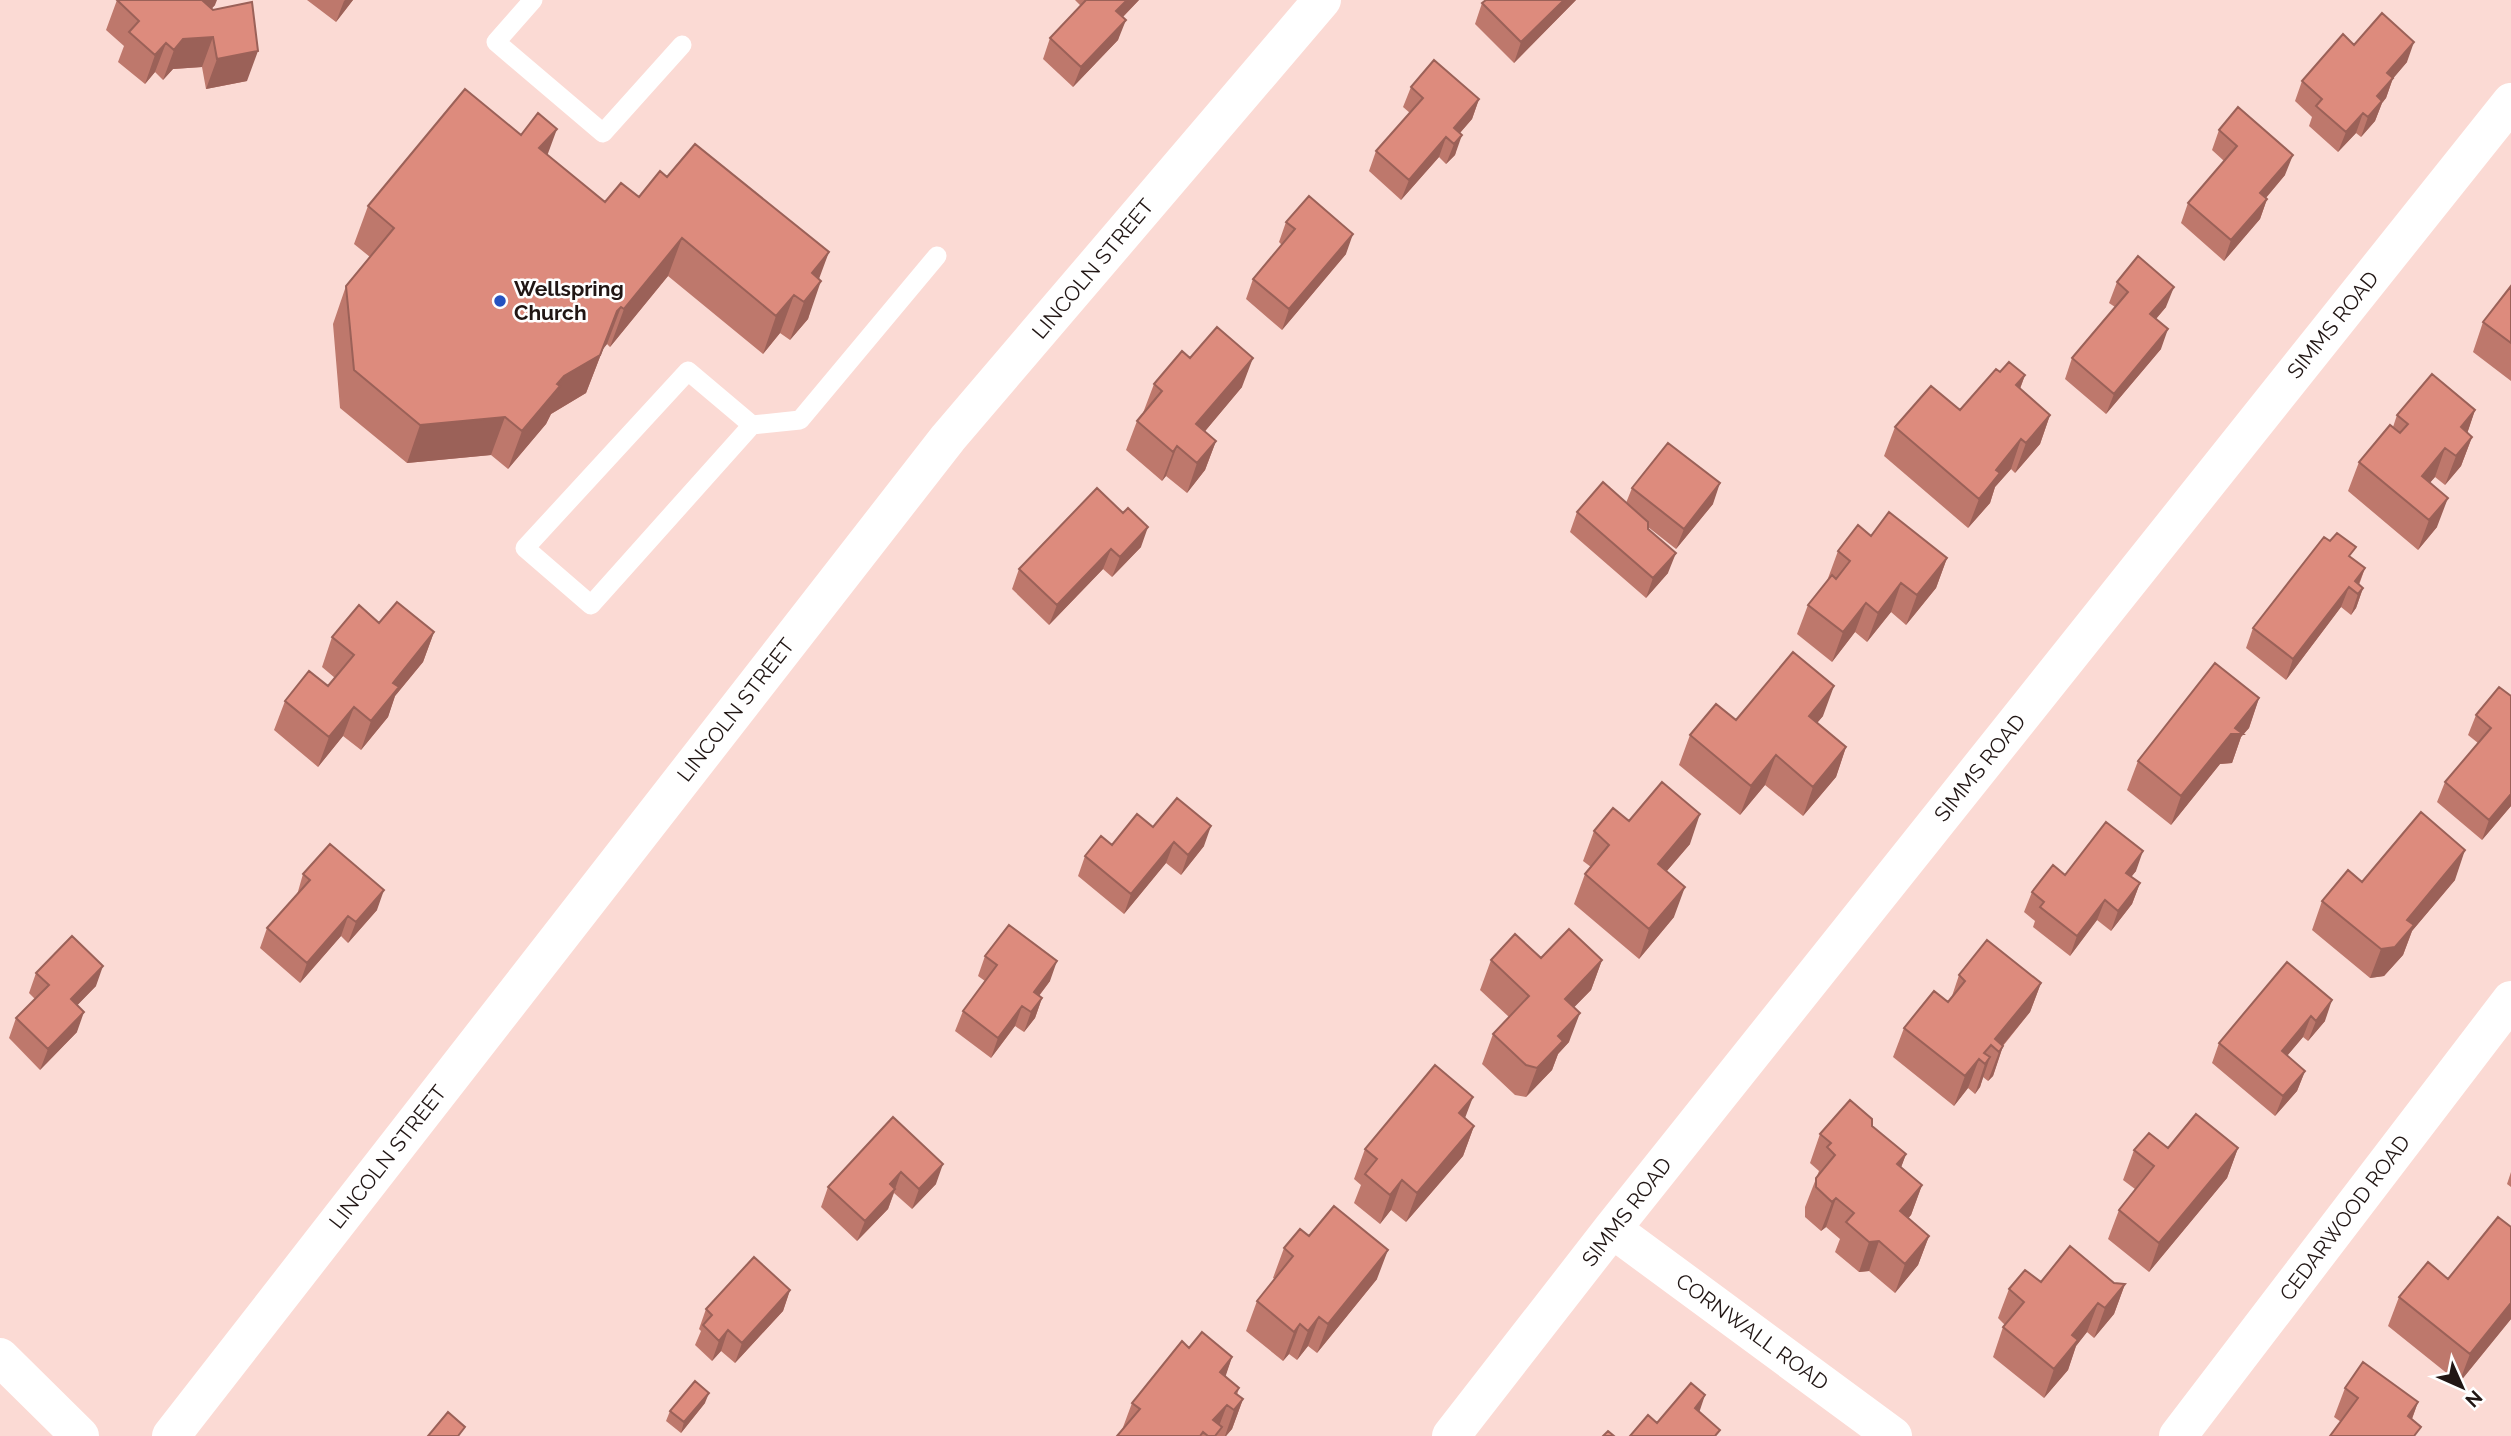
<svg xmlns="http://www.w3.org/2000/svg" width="2511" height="1436" viewBox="0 0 2511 1436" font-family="Raleway,sans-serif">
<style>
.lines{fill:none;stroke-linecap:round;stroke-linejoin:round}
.service{stroke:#fff;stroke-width:19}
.minor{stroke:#fff;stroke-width:38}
.secondary{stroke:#fff;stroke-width:38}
.wall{fill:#be786c}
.shaded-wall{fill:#9b6158}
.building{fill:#dd8b7d;stroke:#9b6158;stroke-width:2}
.poi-dot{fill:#2552c0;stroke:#fff;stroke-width:2.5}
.labels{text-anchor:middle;stroke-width:5;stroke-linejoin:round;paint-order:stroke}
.street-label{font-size:21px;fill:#211614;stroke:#fff}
.poi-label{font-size:21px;font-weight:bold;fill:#211614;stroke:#fff;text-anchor:start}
</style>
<rect width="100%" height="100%" fill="#fbdad4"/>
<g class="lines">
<path class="service" d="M533 0 496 42 603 133 682 45
M752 425 688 371 525 548 591 605 752 425 800 420 937 256"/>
<path class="minor" d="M1612 1229 1893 1436
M171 1436 948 438 1322 0
M1451 1436 1612 1229 2511 102
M2178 1436 2511 1000"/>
<path class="secondary" d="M0 1357 80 1436"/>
</g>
<path class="wall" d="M117 0 215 5 211 9 247 81 206 89 202 67 173 69 163 80 155 72 145 84 118 62 124 46 106 30Z
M307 0H353L336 22Z
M1075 0H1139L1123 17 1118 40 1073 87 1043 59 1050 38 1081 6Z
M1486 0H1576L1514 63 1475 24 1482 3Z
M2354 45 2407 62 2393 78 2386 98 2382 103 2375 121 2361 137 2356 133 2338 152 2309 126 2312 117 2295 101 2302 81Z
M1411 87 1479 99 1472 119 1460 133 1455 155 1446 164 1439 157 1401 200 1369 171 1376 151 1410 113 1403 107Z
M2219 130 2285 175 2266 198 2267 199 2260 219 2224 261 2181 223 2188 203 2224 161 2212 150Z
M521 135 548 155 605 202 639 197 667 177 819 279 808 319 790 340 780 333 763 354 668 276 610 347 607 344 603 349 586 393 551 414 546 424 508 469 491 455 407 463 340 408 333 324 346 286 370 257 354 244 368 206Z
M1286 222 1346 254 1282 330 1246 299 1253 279 1282 245 1279 242Z
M2117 282 2166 307 2156 319 2161 349 2106 414 2065 379 2072 358 2115 307 2109 303Z
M2511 286V381L2473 352 2483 322Z
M1190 358 1242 387 1205 431 1216 441 1205 470 1187 493 1166 476 1162 481 1126 450 1137 421 1143 413 1154 384Z
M2000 372 2025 375 2020 389 2050 415 2040 444 2015 473 2011 469 1995 487 1990 503 1968 528 1884 456 1895 427 1960 410Z
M2475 410 2467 433 2472 437 2461 466 2445 485 2435 477 2430 482 2437 527 2418 550 2348 491 2359 462 2393 427 2397 415Z
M1097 488 1141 547 1112 577 1103 569 1049 625 1012 589 1019 569Z
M1632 488 1713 504 1676 549 1648 527V529L1668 573 1646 598 1570 532 1577 512 1626 503Z
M1871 536 1947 558 1936 588 1906 625 1891 612 1867 642 1855 632 1832 662 1797 634 1808 605 1827 581 1838 551Z
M2352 558 2365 568 2359 585 2363 588 2356 608 2351 615 2341 607 2286 680 2246 648 2253 628Z
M379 623 434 632 423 662 395 696 388 717 361 750 343 736 318 767 274 730 285 701 328 686 335 678 322 667 332 637Z
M2511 696V806L2482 840 2437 802 2445 782 2478 743 2468 735 2476 715Z
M2259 698 2249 728 2241 737 2232 763 2220 764 2171 825 2127 790 2138 761Z
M1823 716 1817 723 1846 747 1836 777 1803 816 1765 785 1740 815 1679 765 1690 735 1736 720Z
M1629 821 1690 844 1666 872 1674 917 1639 959 1574 904 1585 874 1591 867 1583 861 1594 831Z
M1153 827 1204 846 1181 875 1166 863 1124 914 1078 876 1085 856Z
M2136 871 2131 877 2140 883 2132 904 2111 931 2097 920 2070 956 2033 927 2035 921 2024 912 2032 892 2065 875Z
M303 874 377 910 348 943 341 936 300 983 260 948 267 928 297 895Z
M2455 880 2412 931 2403 955 2384 976 2370 978 2312 930 2322 901 2362 882Z
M985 956 1050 981 1039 996 1042 998 1035 1018 1024 1032 1015 1026 991 1058 955 1031 963 1011 985 981 978 976Z
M1541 958 1602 960 1591 990 1574 1007 1569 1042 1558 1054 1552 1070 1526 1097 1515 1095 1482 1064 1493 1034 1509 1017 1480 990 1491 960Z
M2287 962 2325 1021 2308 1041 2303 1037 2287 1056 2305 1071 2297 1091 2275 1116 2212 1063 2219 1043Z
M36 973 96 986 77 1005V1032L40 1070 9 1038 16 1018 35 999 29 993Z
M1959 975 2041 983 2030 1012 2003 1046 1993 1076 1988 1081 1983 1077 1980 1087 1975 1094 1968 1088 1954 1106 1893 1057 1904 1028 1948 1002 1951 999Z
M893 1117 936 1184 912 1209 894 1193 888 1209 857 1241 821 1207 828 1187Z
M1465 1119 1474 1126 1463 1156 1406 1222 1391 1210 1380 1224 1354 1203 1361 1185 1354 1179 1365 1149Z
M1872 1126 1906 1154 1901 1167 1922 1185 1911 1215 1908 1218 1929 1236 1918 1265 1895 1293 1869 1271 1859 1272 1835 1252 1840 1239 1826 1227 1821 1231 1805 1217V1207L1819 1171 1810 1163 1820 1134Z
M2168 1148H2238L2227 1178 2149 1272 2108 1239 2119 1210 2135 1189 2123 1180 2134 1150Z
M2511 1172V1187L2507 1184Z
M2511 1227V1319L2459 1383 2388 1326 2399 1297 2448 1279Z
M1309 1236 1377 1279 1317 1353 1308 1346 1297 1360 1289 1354 1283 1361 1246 1331 1257 1301 1275 1279 1273 1278 1284 1248Z
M2041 1282 2114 1283 2125 1284 2114 1314 2094 1338 2087 1332 2076 1346 2068 1370 2044 1398 1993 1357 2003 1327 2005 1325 1998 1318 2009 1289Z
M790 1290 783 1311 735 1363 721 1351 712 1361 695 1345 701 1331 699 1329 706 1309Z
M1189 1348 1232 1357 1225 1376 1239 1388 1237 1395 1243 1399 1232 1429 1226 1436H1117L1122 1430 1132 1403Z
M2345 1388 2418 1402 2412 1419 2341 1422 2334 1417Z
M705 1403 681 1433 666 1421 670 1411Z"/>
<path class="shaded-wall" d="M204 0H217L215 5 192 30Z
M345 0H353L336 22 344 1Z
M1127 0H1139L1109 31 1116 11Z
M1564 0H1576L1514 63 1521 42Z
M1126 20 1118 40 1073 87 1081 67Z
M213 37 202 67 173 69 163 80 174 50 183 39Z
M2414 42 2407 62 2391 81 2393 78 2386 98 2382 103 2375 121 2361 137 2368 117 2387 73Z
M166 43 155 72 145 84 155 55Z
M258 51 247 81 206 89 217 59Z
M1479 99 1472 119 1452 142 1454 128Z
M2363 113 2356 133 2338 152 2346 132Z
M557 129 543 167 539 148Z
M1462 135 1455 155 1446 164 1454 144Z
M1446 137 1439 157 1401 200 1409 180Z
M2293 155 2285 175 2253 213 2260 193Z
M2267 199 2260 219 2224 261 2231 240Z
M1353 234 1346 254 1282 330 1289 309Z
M682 238 668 276 610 347 624 309Z
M829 252 816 287 821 281 808 319 790 340 804 302 812 273Z
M2174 287 2166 307 2143 334 2150 314Z
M794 295 780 333 763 354 776 316Z
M621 307 607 344 603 349 586 393 551 414 546 424 508 469 522 431 557 384Z
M2168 329 2161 349 2106 414 2114 394Z
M1253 358 1242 387 1186 454 1196 424Z
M2025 375 2014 404 2016 385Z
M2475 410 2465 440 2461 427Z
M2050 415 2040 444 2015 473 2026 443Z
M505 417 491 455 407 463 420 425Z
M2472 437 2461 466 2445 485 2456 456Z
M2021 439 2011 469 1995 487 1990 503 1968 528 1979 499 1996 470Z
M1216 441 1205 470 1187 493 1197 463Z
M1177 446 1166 476 1162 481 1173 452Z
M2445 448 2435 477 2411 505 2422 476Z
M1720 483 1713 504 1676 549 1684 529Z
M2448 498 2437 527 2418 550 2429 520Z
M1148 527 1141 547 1112 577 1120 557Z
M1111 549 1103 569 1049 625 1057 605Z
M1676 553 1668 573 1646 598 1653 578Z
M1947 558 1936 588 1906 625 1917 595Z
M2365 568 2357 588 2355 581Z
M1901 583 1891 612 1867 642 1878 613Z
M2349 587 2341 607 2286 680 2293 659Z
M2363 588 2356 608 2351 615 2358 594Z
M1866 603 1855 632 1832 662 1843 632Z
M434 632 423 662 395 696 388 717 361 750 371 721 393 683Z
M1834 686 1823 716 1798 745 1809 716Z
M2259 698 2249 728 2241 737 2232 763 2220 764 2171 825 2181 796Z
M354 707 343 736 318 767 329 737Z
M1846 747 1836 777 1803 816 1813 787Z
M1776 755 1765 785 1740 815 1751 786Z
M2511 794V806L2482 840 2489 820Z
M1700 814 1690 844 1647 894 1658 864Z
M1211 826 1204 846 1181 875 1188 855Z
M1174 842 1166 863 1124 914 1131 894Z
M2465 850 2455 880 2412 931 2403 955 2384 976 2370 978 2381 949 2407 920Z
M2143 851 2136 871 2118 893 2126 873Z
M2140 883 2132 904 2111 931 2118 911Z
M1685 887 1674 917 1639 959 1649 929Z
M384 890 377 910 348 943 356 922Z
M2105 900 2097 920 2070 956 2077 936Z
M348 916 341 936 300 983 307 963Z
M1602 960 1591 990 1554 1028 1565 999Z
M1057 961 1050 981 1028 1010 1034 992Z
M103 966 96 986 64 1019 71 999Z
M2041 983 2030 1012 1998 1051 1995 1039Z
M1042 998 1035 1018 1024 1032 1031 1012Z
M2332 1000 2325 1021 2308 1041 2316 1021Z
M1022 1006 1015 1026 991 1058 998 1038Z
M84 1012 77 1032 40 1070 48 1049Z
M1580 1013 1569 1042 1558 1054 1552 1070 1526 1097 1537 1068 1558 1036Z
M2311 1016 2303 1037 2274 1071 2282 1051Z
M2003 1046 1993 1076 1988 1081 1999 1052Z
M1990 1057 1980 1087 1975 1094 1985 1064Z
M1979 1059 1968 1088 1954 1106 1965 1076Z
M2305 1071 2297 1091 2275 1116 2283 1096Z
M1473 1097 1462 1126 1459 1113Z
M1474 1126 1463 1156 1406 1222 1417 1193Z
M2238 1148 2227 1178 2149 1272 2159 1243Z
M1906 1154 1895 1184 1897 1164Z
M943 1164 936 1184 912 1209 919 1189Z
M901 1172 888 1209 857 1241 865 1221 890 1184Z
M1402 1180 1391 1210 1380 1224 1390 1195Z
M1922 1185 1911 1215 1889 1240 1900 1211Z
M1836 1198 1826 1227 1821 1231 1832 1202Z
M1929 1236 1918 1265 1895 1293 1905 1264Z
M1879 1241 1869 1271 1859 1272 1869 1242Z
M1388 1250 1377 1279 1317 1353 1328 1324Z
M2125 1284 2114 1314 2094 1338 2105 1308Z
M790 1290 783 1311 735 1363 742 1343Z
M2098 1303 2087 1332 2076 1346 2068 1370 2044 1398 2054 1369 2072 1335Z
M2511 1303V1319L2459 1383 2470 1354Z
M1319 1317 1308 1346 1297 1360 1308 1331Z
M1300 1324 1289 1354 1283 1361 1294 1332Z
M728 1330 721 1351 712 1361 719 1341Z
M1232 1357 1222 1387 1220 1372Z
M709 1393 705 1403 681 1433 684 1422Z
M1705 1395 1695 1425V1408Z
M1243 1399 1232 1429 1226 1436H1225L1234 1410Z
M2418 1402 2407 1432 2408 1416Z
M1227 1405 1216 1434 1213 1420Z"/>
<path class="building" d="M117 0H204L203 1 213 10 252 2 258 51 217 59 213 37 183 39 174 50 166 43 155 55 129 32 139 21Z
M1086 0H1127L1116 11 1126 20 1081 67 1050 38Z
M1486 0H1564L1521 42 1482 3Z
M2382 13 2414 42 2387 73 2393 78 2377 96 2382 101 2368 117 2363 113 2346 132 2316 106 2322 99 2302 81 2343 34 2354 45Z
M1434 60 1479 99 1454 128 1462 135 1454 144 1446 137 1409 180 1376 151 1423 98 1411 87Z
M465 89 521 135 538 113 557 129 539 148 605 202 621 183 639 197 660 171 667 177 695 144 829 252 812 273 821 281 804 302 794 295 776 316 682 238 624 309 621 307 617 311 600 355 564 376 557 384 560 386 522 431 505 417 420 425 354 370 346 286 394 228 368 206Z
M2238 107 2293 155 2260 193 2267 199 2231 240 2188 203 2237 146 2219 130Z
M1309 196 1353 234 1289 309 1253 279 1295 229 1286 222Z
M2138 256 2174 287 2150 314 2168 329 2114 394 2072 358 2128 292 2117 282Z
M2511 286V343L2483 322Z
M1217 327 1253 358 1196 424 1216 441 1197 463 1177 446 1173 452 1137 421 1162 391 1154 384 1182 351 1190 358Z
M2009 362 2025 375 2016 385 2050 415 2026 443 2021 439 1996 470 2000 473 1979 499 1895 427 1931 386 1960 410 1996 369 2000 372Z
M2432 374 2475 410 2461 427 2472 437 2456 456 2445 448 2422 476 2448 498 2429 520 2359 462 2390 425 2400 433 2408 424 2397 415Z
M1668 443 1720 483 1684 529 1632 488Z
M1603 482 1648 522V529L1676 553 1653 578 1577 512Z
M1097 488 1123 513 1128 508 1148 527 1120 557 1111 549 1057 605 1019 569Z
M1889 512 1947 558 1917 595 1901 583 1878 613 1866 603 1843 632 1808 605 1832 575 1836 579 1850 561 1838 551 1858 525 1871 536Z
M2337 533 2356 547 2349 556 2365 568 2355 581 2363 588 2358 594 2349 587 2293 659 2253 628 2324 537 2330 541Z
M397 602 434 632 393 683 399 687 371 721 354 707 329 737 285 701 309 671 328 686 354 655 332 637 359 605 379 623Z
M1793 652 1834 686 1809 716 1846 747 1813 787 1776 755 1751 786 1690 735 1716 704 1736 720Z
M2215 663 2259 698 2235 728 2243 734H2231L2181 796 2138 761Z
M2499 687 2511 696V794L2489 820 2445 782 2491 728 2476 715Z
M1662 782 1700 814 1658 864 1685 887 1649 929 1585 874 1609 845 1594 831 1613 808 1629 821Z
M1177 798 1211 826 1188 855 1174 842 1131 894 1085 856 1101 836 1112 845 1137 814 1153 827Z
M2421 812 2465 850 2407 920 2414 925 2395 947 2381 949 2322 901 2348 870 2362 882Z
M2106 822 2143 851 2126 873 2140 883 2118 911 2105 900 2077 936 2040 907 2044 902 2032 892 2053 865 2065 875Z
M330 844 384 890 356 922 348 916 307 963 267 928 310 880 303 874Z
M1009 925 1057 961 1034 992 1042 998 1031 1012 1022 1006 998 1038 963 1011 997 965 985 956Z
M1569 929 1602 960 1565 999 1580 1013 1558 1036 1563 1041 1537 1068 1526 1065 1493 1034 1529 996 1491 960 1515 934 1541 958Z
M72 936 103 966 71 999 84 1012 48 1049 16 1018 49 985 36 973Z
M1987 940 2041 983 1995 1039 2003 1046 1999 1052 1991 1045 1984 1053 1990 1057 1985 1064 1979 1059 1965 1076 1904 1028 1934 991 1948 1002 1965 981 1959 975Z
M2287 962 2332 1000 2316 1021 2311 1016 2282 1051 2305 1071 2283 1096 2219 1043Z
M1435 1065 1473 1097 1459 1113 1474 1126 1417 1193 1402 1180 1390 1195 1365 1174 1377 1159 1365 1149Z
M1850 1100 1872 1119V1126L1906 1154 1897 1164 1922 1185 1900 1211 1929 1236 1905 1264 1879 1241 1869 1242 1846 1222 1854 1213 1836 1198 1832 1202 1816 1187V1178L1835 1155 1827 1147 1831 1143 1820 1134Z
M2196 1114 2238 1148 2159 1243 2119 1210 2154 1166 2134 1150 2149 1133 2168 1148Z
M893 1117 943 1164 919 1189 901 1172 890 1184 895 1189 865 1221 828 1187Z
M1334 1206 1388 1250 1328 1324 1319 1317 1308 1331 1300 1324 1294 1332 1257 1301 1293 1256 1284 1248 1300 1229 1309 1236Z
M2498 1217 2511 1227V1303L2470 1354 2399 1297 2428 1262 2448 1279Z
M2070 1246 2114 1283 2125 1284 2105 1308 2098 1303 2072 1335 2078 1340 2054 1369 2003 1327 2024 1302 2009 1289 2025 1270 2041 1282Z
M754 1257 790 1290 742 1343 728 1330 719 1341 703 1325 712 1315 706 1309Z
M1202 1332 1232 1357 1220 1372 1239 1388 1235 1393 1243 1399 1234 1410 1227 1405 1213 1420 1222 1427 1215 1436H1208L1203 1432 1200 1436H1117L1140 1409 1132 1403 1182 1341 1189 1348Z
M2363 1362 2418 1402 2408 1416 2421 1427 2414 1436H2330L2358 1398 2345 1388Z
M695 1381 709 1393 684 1422 670 1411Z
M1691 1383 1705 1395 1695 1408 1720 1430 1715 1436H1630L1648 1415 1657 1423Z
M448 1412 465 1427 458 1436H428Z
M1608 1431 1614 1436H1603Z"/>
<circle class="poi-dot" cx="500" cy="301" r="7"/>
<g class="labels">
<g class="street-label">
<text transform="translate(1093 269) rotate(-50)" y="7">LINCOLN STREET</text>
<text transform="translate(2333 325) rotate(-51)" y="7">SIMMS ROAD</text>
<text transform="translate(736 710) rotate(-52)" y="7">LINCOLN STREET</text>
<text transform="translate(1980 768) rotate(-51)" y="7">SIMMS ROAD</text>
<text transform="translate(388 1157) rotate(-52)" y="7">LINCOLN STREET</text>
<text transform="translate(1627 1212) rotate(-52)" y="7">SIMMS ROAD</text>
<text transform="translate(2345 1218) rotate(-53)" y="7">CEDARWOOD ROAD</text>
<text transform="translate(1752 1332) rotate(36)" y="7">CORNWALL ROAD</text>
</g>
<g class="poi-label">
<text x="514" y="296">Wellspring<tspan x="514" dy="24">Church</tspan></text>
</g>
</g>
<g transform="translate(2462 1387) rotate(135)" stroke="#ffffff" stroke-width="5" paint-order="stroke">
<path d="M0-5L12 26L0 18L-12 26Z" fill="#211614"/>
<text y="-10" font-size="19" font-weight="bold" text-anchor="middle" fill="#211614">N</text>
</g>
</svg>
